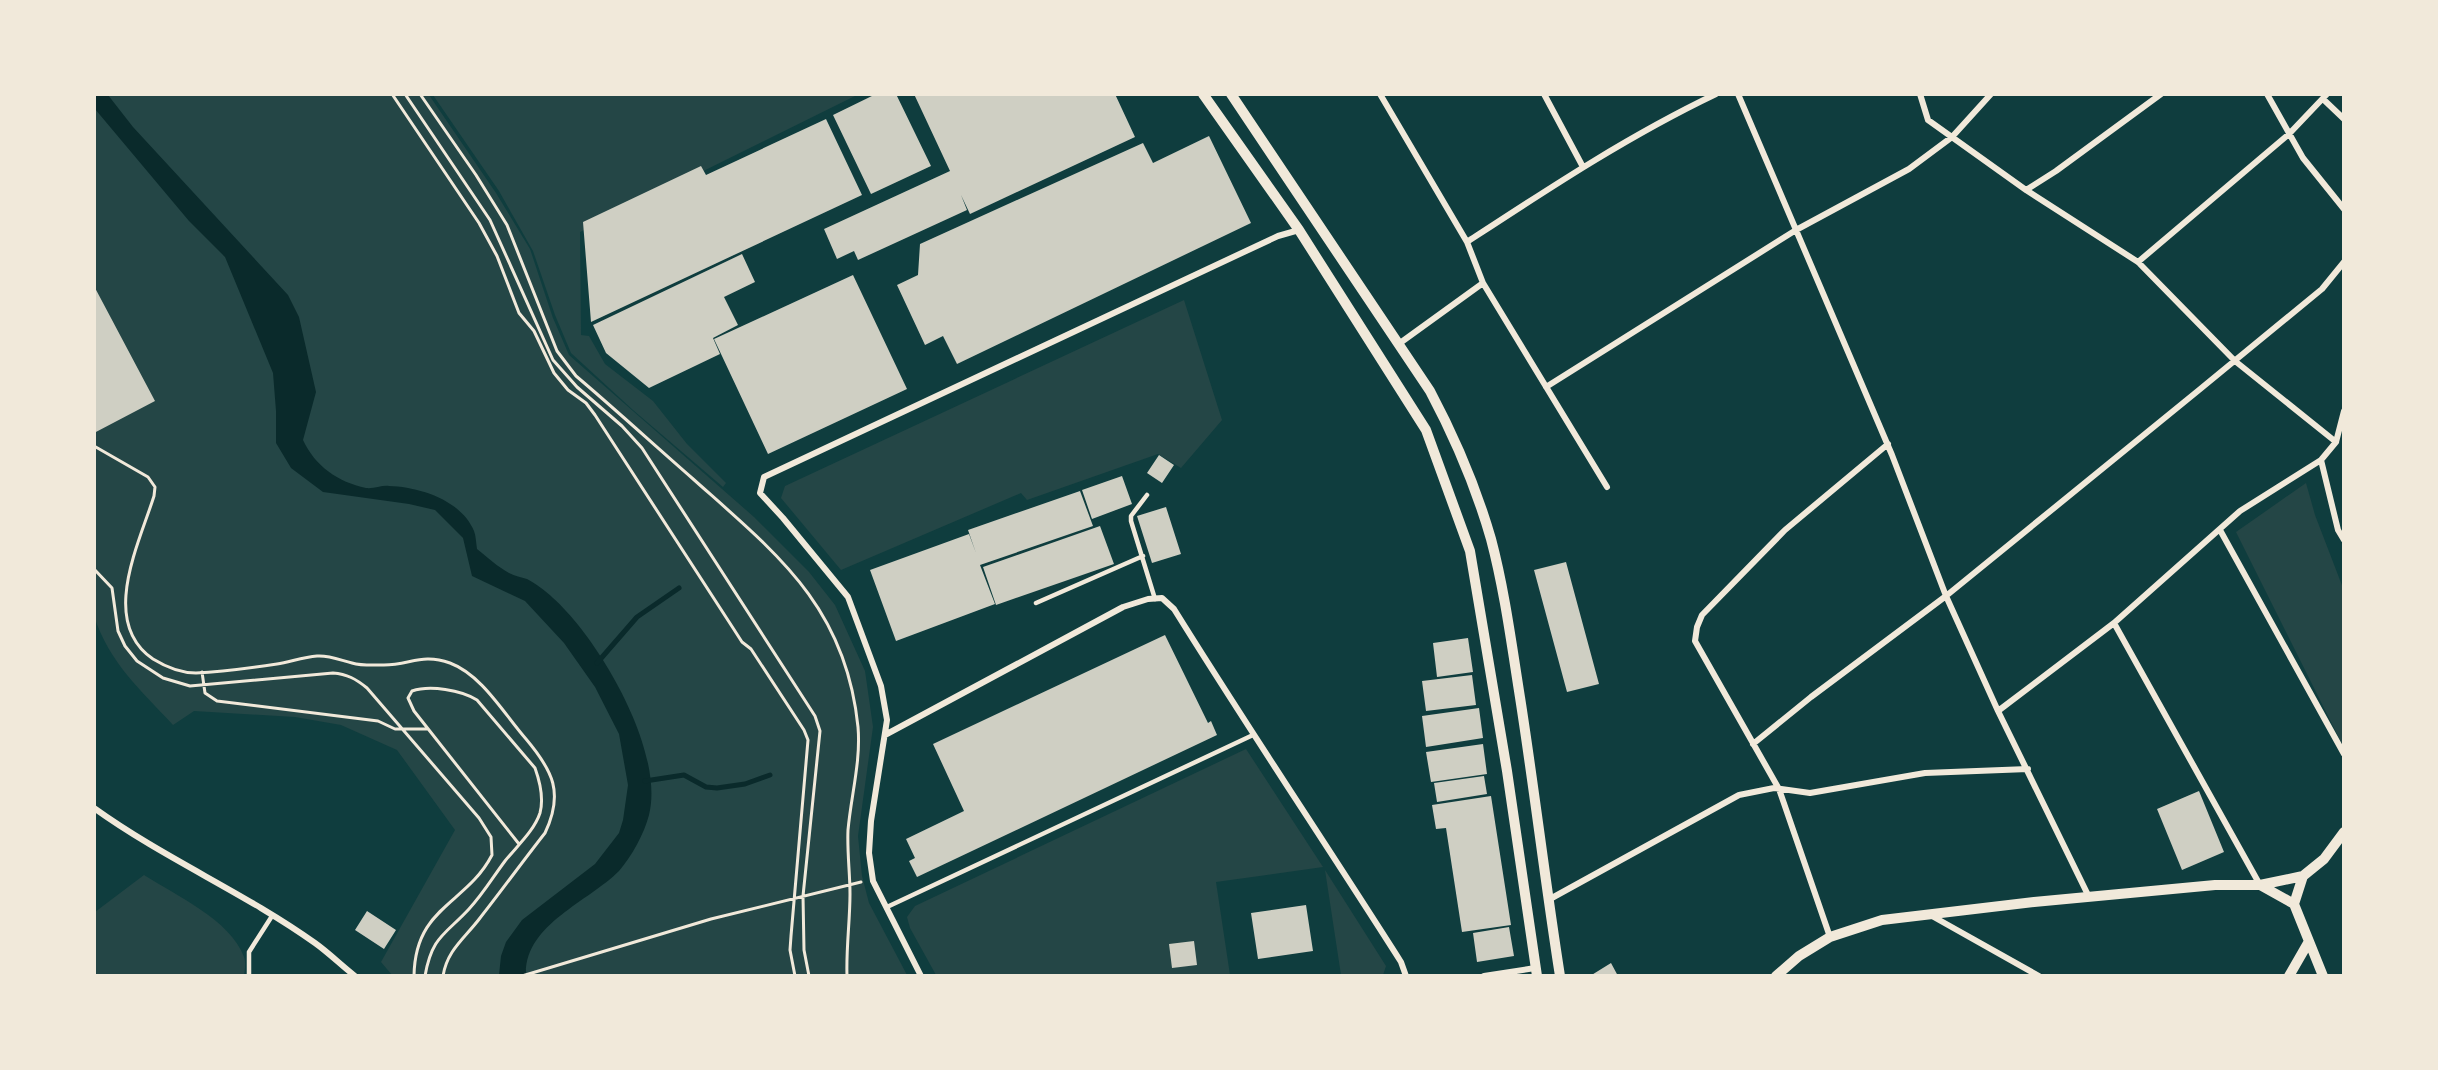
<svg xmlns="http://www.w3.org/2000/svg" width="2438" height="1070" viewBox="0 0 2438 1070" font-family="Roboto,sans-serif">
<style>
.green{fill:#244646}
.water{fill:#0a2a2b}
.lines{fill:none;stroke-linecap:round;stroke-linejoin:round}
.stream{stroke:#0a2a2b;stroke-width:5}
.building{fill:#cfcfc3}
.path{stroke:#f1e9da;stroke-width:3}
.service{stroke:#f1e9da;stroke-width:4.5}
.minor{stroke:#f1e9da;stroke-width:6}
.tertiary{stroke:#f1e9da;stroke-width:10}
</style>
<rect width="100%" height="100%" fill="#0f3d3e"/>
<path class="green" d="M94 95H429L496 193 530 249 553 318 569 355 754 517 809 572 835 605 865 671 873 727 858 836 862 876 869 903 907 975H392L381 962 455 830 397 750 341 725 295 717 194 711 173 725C140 689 110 664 94 616Z
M433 95H857L580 232 581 335 589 336 605 364 653 401 687 444 726 483 723 487 633 410 571 353 555 315 533 251 499 191Z
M1184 300 1222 420 1181 468 1158 454 1027 500 1021 493 841 570 781 498 785 486Z
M2306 483 2315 515 2343 588V746L2236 532Z
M1246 749 1323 867 1216 882 1230 975H936L910 928 907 917 915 906Z
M1325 870 1386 966 1383 975H1341Z
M144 875C175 895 231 920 244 957 246 962 245 970 244 975H95V912Z"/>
<path class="water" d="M94 95H108L133 127 288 295 299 317 316 392 303 440C315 466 338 482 366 488 374 489 382 485 389 486 420 487 461 500 474 531 476 536 476 543 477 549 487 557 498 567 509 573 515 576 521 577 527 579 535 583 546 591 553 598 599 639 665 751 649 815 644 834 632 856 619 871 588 902 524 925 526 975H499L501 956 506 942 522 920 595 864 619 833 623 820 628 785 619 734 595 687 564 643 525 601 472 576 463 538 435 510 409 504 323 492 291 468 276 443V411L273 373 225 257 189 221 95 109Z"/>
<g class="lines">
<path class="stream" d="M597 663 637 617 679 588
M645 781 684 775 706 787 717 788 745 784 770 775"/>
</g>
<path class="building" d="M876 94H896L931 166 871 194 833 115Z
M914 94H1115L1135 137 970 214 961 195 967 210 858 260 854 251 837 259 824 229 950 171Z
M826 119 862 195 591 322 583 222 701 166 706 175Z
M1209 136 1251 223 957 364 943 336 925 345 897 285 918 275 920 244 1143 143 1153 163Z
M742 254 755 282 724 297 738 325 713 338 720 354 649 388 606 353 593 325Z
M853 275 907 389 768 454 714 339Z
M94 286 155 401 94 433Z
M1159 455 1174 465 1162 483 1147 473Z
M1122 476 1132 504 1092 519 1082 490Z
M1080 491 1093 526 980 565 995 604 896 641 870 570 969 534 976 553 968 530Z
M1166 507 1181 554 1152 563 1137 516Z
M1100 526 1114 564 996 605 983 567Z
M1566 562 1599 684 1567 692 1534 570Z
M1165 635 1208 723 1211 721 1217 735 917 877 909 861 915 858 906 839 964 811 933 744Z
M1468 638 1473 672 1437 677 1433 643Z
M1472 675 1476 705 1426 711 1422 681Z
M1479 708 1483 738 1426 747 1422 716Z
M1483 744 1487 774 1431 782 1426 752Z
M1484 776 1487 794 1437 802 1434 783Z
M2199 791 2224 852 2182 870 2157 809Z
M1491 796 1511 925 1462 932 1446 828 1436 829 1432 805Z
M1306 905 1313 951 1258 959 1251 913Z
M367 911 396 930 384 949 355 930Z
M1509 927 1514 956 1477 962 1473 933Z
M1194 941 1197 965 1172 968 1169 944Z
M1611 963 1618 976H1590Z"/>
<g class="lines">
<path class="path" d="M392 94 479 223 497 256 519 313 534 331 554 373 568 390 586 403 595 415 733 628 742 642 751 649 804 730 808 740 791 936 790 950 795 976
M405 94 490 220 553 360 577 387 622 426 642 448 815 716 820 731 803 896 804 950 809 976
M420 94 476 175 507 225 557 351 576 376C615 409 653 444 692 478 776 553 846 606 858 727 861 761 851 796 848 830 847 852 850 873 850 894 850 921 846 948 847 976
M94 446 148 477 155 487 154 496C139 544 99 622 153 659 166 667 181 673 196 673 222 672 251 668 277 664 290 662 303 657 317 656 329 655 340 660 352 663 362 666 373 665 384 665 410 665 422 653 450 663 482 675 504 714 526 739 553 771 564 793 545 833 523 861 502 890 480 918 465 938 447 950 443 976
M94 569 112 588 118 631 125 646 137 661 163 678 190 686 333 673C347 674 356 679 367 688L479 818 491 837 492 855C466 905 415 906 414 976
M202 672 205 693 217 701 378 721 395 729H427
M425 976C432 936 445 935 469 909 483 894 493 877 505 861 517 846 534 831 540 813 544 798 540 782 535 768L477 700C461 690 430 685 412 691L408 698 414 711 519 844
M522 976 711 919 861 882"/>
<path class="service" d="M1147 495 1131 516V521L1155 599
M1036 603 1143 556
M887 907 1253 735
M249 976V952L272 916"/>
<path class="minor" d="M1380 94 1467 242 1483 283 1400 343
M1544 94 1583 167
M1738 94 1892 455 1946 596 1998 711 2089 897
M1920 94 1928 120 2026 190 2138 262 2235 361 2336 442
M2267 94 2303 158 2344 209
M2323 99 2344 119
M2026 190 2056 171 2161 94
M1467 242C1548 189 1628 136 1716 94
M2138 262 2289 134 2327 94
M1483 283 1607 487
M1546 387 1796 230 1909 169 1952 137 1991 94
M2344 411 2336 442 2321 460 2338 530 2344 540
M2220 530 2344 754
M2114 623 2260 885
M1998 711 2114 623 2240 511 2321 460
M885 735 1123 607 1148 599 1162 598 1174 609C1248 728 1326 844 1401 962L1406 976
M1753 744 1811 697 1946 596 2199 390 2322 289 2344 262
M94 808C165 859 245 893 315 943 329 953 341 965 355 976
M1550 899 1739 795 1774 788 1810 793 1925 773 2028 769
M1932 916 2039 976
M1830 937 1779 789 1695 641 1697 627 1702 615 1785 530 1888 444
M921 976 873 881 869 853 871 821 887 720 881 686 848 597 783 518 760 493 764 477 1278 236 1299 230
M1484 976 1535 968"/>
<path class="tertiary" d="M1203 94 1299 230 1426 430 1470 551 1507 771 1537 976
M1231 94 1430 391C1455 438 1476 487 1491 539 1504 588 1511 640 1519 691 1534 786 1545 881 1560 976
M2260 885 2294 904 2323 976
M2294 904 2303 876
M1776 976 1799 956 1830 937 1882 920 2034 902 2215 885H2260L2303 876 2324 859 2344 832
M2289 976 2308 943"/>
</g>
<rect width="2438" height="1070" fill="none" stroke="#f1e9da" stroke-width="192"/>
</svg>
